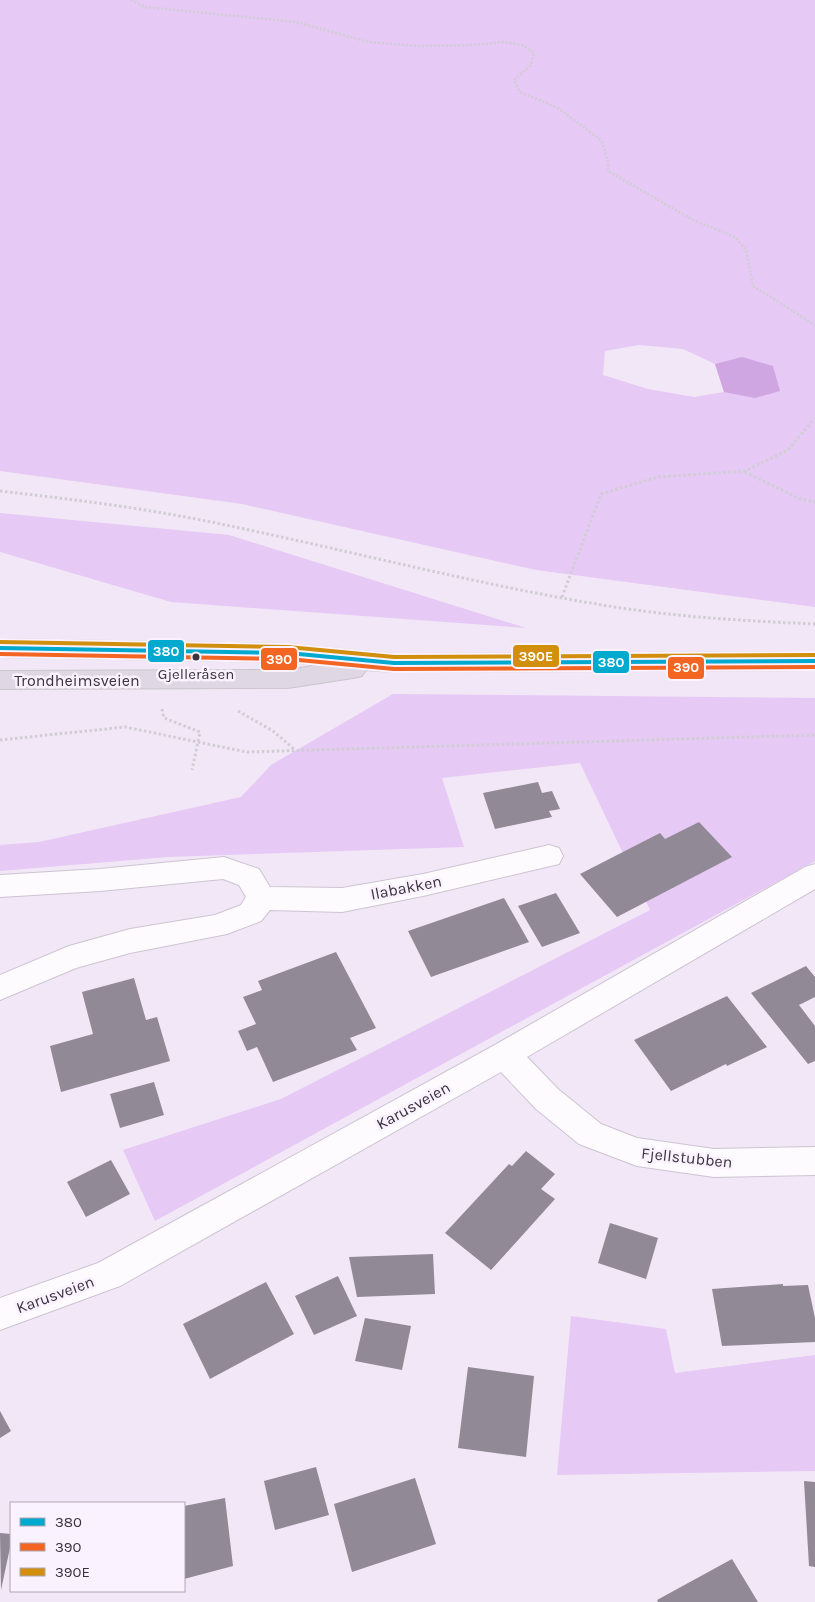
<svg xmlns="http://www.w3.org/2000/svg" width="815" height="1602" viewBox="0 0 815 1602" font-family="Karla,sans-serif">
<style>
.green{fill:#e6c9f4;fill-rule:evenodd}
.water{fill:#cfa6e2}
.building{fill:#918995}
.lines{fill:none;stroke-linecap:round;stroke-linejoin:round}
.minor-casing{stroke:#cdc4d1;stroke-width:2}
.highway-casing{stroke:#cbc6ce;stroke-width:2}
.path-far1{stroke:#d0cdd4;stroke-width:2.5;stroke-dasharray:2 2;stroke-linecap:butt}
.path{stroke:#d0cdd4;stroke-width:3;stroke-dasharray:2.5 2.5;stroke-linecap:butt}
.minor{fill:#fdfbfe;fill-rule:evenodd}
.highway{fill:#dfd7e3;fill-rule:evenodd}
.bus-1-casing{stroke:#faf2fe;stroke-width:8}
.bus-2-casing{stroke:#faf2fe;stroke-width:8}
.bus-3-casing{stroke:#faf2fe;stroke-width:8}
.bus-1{stroke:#00a9ce;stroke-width:4}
.bus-2{stroke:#f26522;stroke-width:4}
.bus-3{stroke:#d18f0d;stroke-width:4}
.bus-dot{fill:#3b343f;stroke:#faf2fe;stroke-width:2}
.labels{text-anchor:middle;stroke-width:5;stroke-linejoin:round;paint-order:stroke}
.bus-label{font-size:15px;fill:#3b343f;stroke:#faf2fe}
.street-label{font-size:16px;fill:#3b343f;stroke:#faf2fe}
.line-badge{stroke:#faf2fe;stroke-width:2}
.badge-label{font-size:14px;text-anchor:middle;font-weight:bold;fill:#fff}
</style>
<rect width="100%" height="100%" fill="#f2e7f7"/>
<path class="green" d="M0 0H815V607L536 570 242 504 0 471ZM639 345 683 349 715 364 724 392 694 397 648 389 603 375 605 351Z
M0 513 229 535 526 628 171 602 0 552Z
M393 694 815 698V861L155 1221 123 1150 281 1099 650 910 580 763 442 778 464 847 168 857 0 871V845L39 842 241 797 271 765Z
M571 1316 666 1329 675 1373 815 1355V1471L557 1475Z"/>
<path class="water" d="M742 357 773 366 780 391 755 398 724 392 715 364Z"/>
<path class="building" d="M538 782 542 793 552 791 560 809 549 811 552 817 495 829 483 793Z
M699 822 732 857 617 917 580 874 660 833 665 839Z
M556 893 580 933 542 947 518 906Z
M504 898 529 942 431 977 408 931Z
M336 952 376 1028 350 1038 357 1050 273 1082 257 1047 247 1051 238 1031 256 1024 243 997 262 990 258 981Z
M806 966 815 977V997L799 1005 815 1026V1061L808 1064 751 993Z
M134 978 146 1020 157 1017 170 1061 61 1092 50 1046 93 1034 82 992Z
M727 996 767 1047 727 1066 726 1064 671 1091 634 1040Z
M154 1082 164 1115 120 1128 110 1094Z
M526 1151 555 1174 541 1189 555 1199 491 1270 445 1233 509 1164 512 1166Z
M111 1160 130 1194 86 1217 67 1182Z
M610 1223 658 1238 646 1279 598 1263Z
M433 1254 435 1294 357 1297 349 1257Z
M338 1276 357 1316 314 1335 295 1296Z
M266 1282 294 1334 210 1379 183 1324Z
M783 1284V1286L808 1285 815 1318V1342L722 1346 712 1289Z
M365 1318 411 1326 402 1370 355 1361Z
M468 1367 534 1376 526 1457 458 1448Z
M0 1411 11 1431 0 1438Z
M316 1467 329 1515 275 1530 264 1481Z
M415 1478 436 1544 352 1572 334 1504Z
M804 1481 815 1482V1567L809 1566Z
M225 1498 233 1566 184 1579V1506Z
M0 1533 11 1534V1543L1 1590Z
M732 1559 758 1602H658L657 1600Z"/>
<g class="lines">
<defs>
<path id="minor" d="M549 845 559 848 563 856 559 864 423 896 342 912 270 910 261 921 227 934 130 953 76 968 0 1000V975L69 946 130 929 215 915 241 905 246 897 239 885 223 879 100 891 0 897V875L100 869 224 857 259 869 270 887 342 888 423 874Z
M815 864V889L527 1057 558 1089 601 1124 637 1138 714 1149 815 1147V1175L714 1177 637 1166 579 1144 536 1109 501 1072 120 1286 0 1330V1298L98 1263 493 1046 805 867Z"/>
<path id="highway" d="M0 639 288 644 394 654 815 652V670L394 672 366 670 362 676 353 678 288 688 0 689V671L288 670 318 665 288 662 0 657Z"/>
</defs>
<use href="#minor" class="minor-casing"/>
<use href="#highway" class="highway-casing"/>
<path class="path-far1" d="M131 0 145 7 296 22 369 42 417 46 473 45 503 42 523 45 534 53 531 65 514 80 520 92 558 108 602 141 608 162V171L693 220 735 237 746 250 753 286 815 325"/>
<path class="path" d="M745 472 800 499 815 502
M0 491C69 499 137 507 206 521 340 548 473 584 608 606 677 617 746 621 815 624
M562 597 601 494 658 477 745 471 788 450 815 418
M162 709 164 718 200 732 192 770
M238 711 273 731 294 749
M0 740 125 727 247 752 815 735"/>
<use href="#minor" class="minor"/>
<use href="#highway" class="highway"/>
<defs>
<path id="bus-1" d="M0 648 288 653 394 663 815 661"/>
<path id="bus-2" d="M0 654 288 659 394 669 815 667"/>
<path id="bus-3" d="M0 642 288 647 394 657 815 655"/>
</defs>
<use href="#bus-1" class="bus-1-casing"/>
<use href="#bus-2" class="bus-2-casing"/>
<use href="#bus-3" class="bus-3-casing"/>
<use href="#bus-1" class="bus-1"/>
<use href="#bus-2" class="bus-2"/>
<use href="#bus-3" class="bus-3"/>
</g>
<circle class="bus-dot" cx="196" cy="657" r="4.5"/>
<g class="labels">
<g class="bus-label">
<text x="196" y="679">Gjelleråsen</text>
</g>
<g class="street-label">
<text x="77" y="686">Trondheimsveien</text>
<text transform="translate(406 887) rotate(-11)" y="6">Ilabakken</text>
<text transform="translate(413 1105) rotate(-29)" y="6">Karusveien</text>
<text transform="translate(687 1157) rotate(6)" y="6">Fjellstubben</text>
<text transform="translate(55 1294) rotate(-20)" y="6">Karusveien</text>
</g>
</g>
<g class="line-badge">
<rect x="147" y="639" width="38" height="24" rx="5" fill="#00a9ce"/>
<rect x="512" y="644" width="48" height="24" rx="5" fill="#d18f0d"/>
<rect x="260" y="647" width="38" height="24" rx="5" fill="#f26522"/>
<rect x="592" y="650" width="38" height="24" rx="5" fill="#00a9ce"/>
<rect x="667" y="656" width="38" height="24" rx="5" fill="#f26522"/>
</g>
<g class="badge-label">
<text x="166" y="656">380</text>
<text x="536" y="661">390E</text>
<text x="279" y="664">390</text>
<text x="611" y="667">380</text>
<text x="686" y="672">390</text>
</g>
<rect x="10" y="1502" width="175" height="90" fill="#faf2fe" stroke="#aea6b2"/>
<rect x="20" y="1518" width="25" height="8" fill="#00a9ce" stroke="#aea6b2"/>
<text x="55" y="1527" font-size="15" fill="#3b343f">380</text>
<rect x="20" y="1543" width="25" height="8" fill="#f26522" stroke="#aea6b2"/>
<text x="55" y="1552" font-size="15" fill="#3b343f">390</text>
<rect x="20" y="1568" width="25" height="8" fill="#d18f0d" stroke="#aea6b2"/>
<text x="55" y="1577" font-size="15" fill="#3b343f">390E</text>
</svg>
